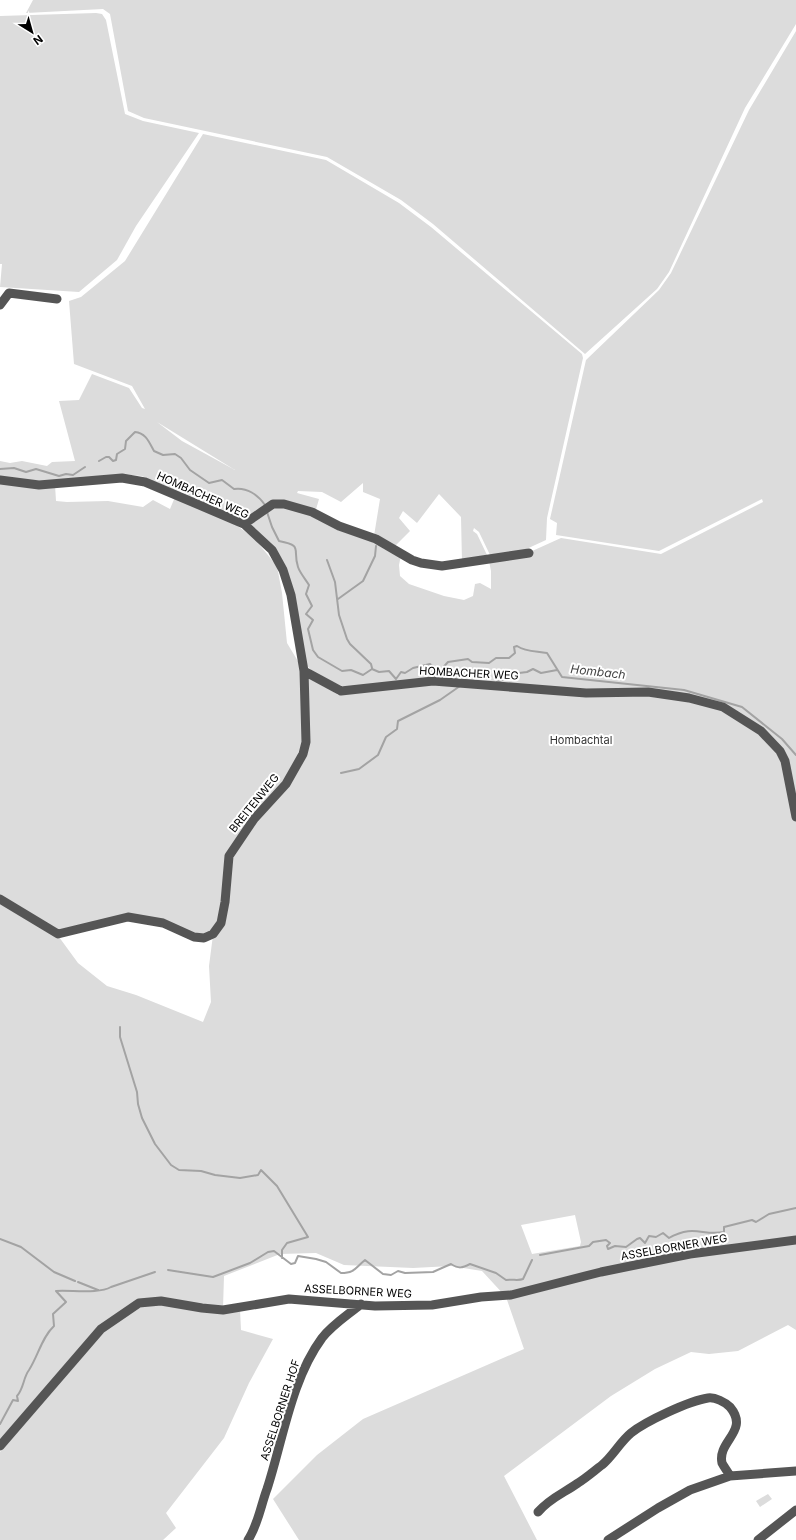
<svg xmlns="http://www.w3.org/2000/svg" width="796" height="1540" viewBox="0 0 796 1540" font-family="Inter,sans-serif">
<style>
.green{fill:#dcdcdc;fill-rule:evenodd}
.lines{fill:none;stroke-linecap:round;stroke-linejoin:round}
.stream{stroke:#a3a3a3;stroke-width:2}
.minor{stroke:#555;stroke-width:9}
.labels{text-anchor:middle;stroke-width:4;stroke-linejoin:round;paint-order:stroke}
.street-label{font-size:11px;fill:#000;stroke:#fff}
.park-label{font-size:11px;fill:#333;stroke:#fff}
.water-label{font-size:12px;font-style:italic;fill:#444;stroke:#fff}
</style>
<rect width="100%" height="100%" fill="#fff"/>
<path class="green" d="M33 0H796V24L745 108 669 272 657 289 585 354 433 224 401 200 327 157 144 118 128 111 110 14 103 9 26 13Z
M96 13 102 14 106 20 125 114 143 121 199 133 136 226 117 260 79 292 0 287 2 264H0V16Z
M796 31V1330L788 1325 738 1351 709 1354 691 1352 655 1369 611 1396 504 1476 537 1540H299L273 1499 317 1455 363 1419 524 1349 506 1297 482 1271 451 1266 413 1268 344 1265 316 1253 280 1254 224 1276 223 1308 138 1302 100 1328 0 1442V900L59 937 78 963 107 986 136 995 203 1022 211 1002 209 966 213 935 222 923 231 856 305 755V672L338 695 352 688 341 686 317 675 307 666 292 589 254 528 142 476 120 474 54 482 0 478V461L10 463 22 461 47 466 52 462 75 461 59 401 79 400 92 374 129 388 142 408 145 409 132 386 74 364 69 301 81 297 125 261 203 134 326 160 399 203 431 227 582 354 583 358 547 518 546 540 522 551 490 555 479 532 474 528 473 531 477 534 487 555 462 562 461 517 439 494 417 523 403 511 399 518 410 531 395 546 374 536 380 499 363 492V483L341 502 322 492 298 491 297 493 319 499 315 513 345 530 401 555 399 565 400 576 409 584 444 596 464 600 473 596 475 584 480 583 491 589V571L489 561 534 553 530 552 561 538 661 554 763 502 762 499 659 551 556 535 557 523 550 519 586 360 659 290 671 273 749 110ZM157 422 235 470 182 441ZM575 1215 581 1242 580 1246 532 1254 521 1225Z
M0 481 55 485 56 501 67 502 108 501 143 507 153 500 170 509 175 497 223 516 253 537 277 566 282 593 287 643 302 668 305 728 301 753 285 783 227 855 220 923 204 937 128 916 60 934 0 897Z
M161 1302 240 1309 241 1330 273 1339 249 1383 224 1438 166 1513 176 1528 163 1540H0V1452L102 1330 139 1305Z
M768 1494 772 1499 760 1507 756 1501Z"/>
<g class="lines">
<path class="stream" d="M99 461 106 457H109L113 461 116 460 117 454 125 449 126 441 135 432C146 433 149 442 154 451L163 455 175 454 181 458 190 470 209 483 222 480 234 489C247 487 258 495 265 505
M0 469 14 468 26 472 36 469 59 476 66 474 73 475 85 467
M267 512 272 527 279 541C304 546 292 549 298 567 300 573 306 580 309 585L306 594 312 606 306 614 313 620 308 629 313 650 318 657 342 671 351 670 363 675 372 669 379 672 389 671 396 679 401 672 405 673 413 668 430 664 439 672 448 662 468 659 472 662 489 663 496 658H509L515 653 514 647 517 646C526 652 536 651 547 653L562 677 684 690 742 707 782 739 796 755
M327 560 335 582 339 615 347 639 350 644 371 664 372 668
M338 599 363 581 375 556 376 546
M497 682 519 673 527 672 533 669 541 673 557 670
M341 773 359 769 378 755 386 737 397 729 398 721 440 700 460 686
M120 1027V1037L137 1092 138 1104 142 1118 155 1144 171 1165 179 1170 201 1171 215 1175 240 1178 258 1175 261 1170 277 1186 308 1237 287 1243 282 1250V1258
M0 1239 21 1247 54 1272 75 1281
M540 1255 589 1246 593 1242 606 1240 610 1243 607 1246 608 1249 615 1246 626 1247 637 1239 640 1238 645 1243 649 1236 656 1237 663 1233 669 1238C694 1224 702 1236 724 1232V1227L752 1220 756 1222 769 1214 796 1208
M168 1270 213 1277 250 1263 268 1252 274 1251 291 1264 295 1263 298 1256 316 1259 326 1262 341 1273C355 1273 355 1268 365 1260L383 1274 391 1275 398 1271 405 1273 433 1272 451 1264C459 1269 462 1268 470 1264L496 1273 506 1280C512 1279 519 1281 523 1279L532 1260
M78 1282 98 1290
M0 1424 13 1400 18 1401 17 1396C24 1388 23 1378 29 1370 38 1356 42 1337 54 1326L53 1314 66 1302 56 1291C72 1290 99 1294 111 1287L155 1272"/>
<path class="minor" d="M0 305 9 293 57 299
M0 480 39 485 122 478 145 482 244 524 272 550 283 570 291 595 304 671 306 742 303 754 286 784 254 819 229 856 225 902 221 923 213 934 204 938 194 937 163 923 128 917 58 934 0 899
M244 524 273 504H284L312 512 339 526 376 539 412 560 421 563 442 566 529 553
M304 671 341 691 433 681 586 693 648 692 689 698 723 707 761 731 780 751 785 761 796 817
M0 1446 101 1329 139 1303 161 1301 202 1308 223 1310 289 1299 375 1306 432 1305 481 1297 511 1295 601 1272 690 1254 796 1240
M538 1512C550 1498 564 1493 578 1483 586 1478 594 1471 602 1465 613 1456 620 1442 631 1433 646 1421 689 1401 708 1398 715 1397 725 1402 730 1407 750 1431 717 1441 722 1463 724 1467 728 1472 730 1476
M248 1540C258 1525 261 1505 267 1489 283 1440 291 1380 322 1338 333 1324 348 1315 361 1304
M608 1540 658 1508 690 1490 730 1476 796 1471
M758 1540 796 1510"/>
</g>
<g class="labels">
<g class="street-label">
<text transform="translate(203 495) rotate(24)" y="4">HOMBACHER WEG</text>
<text transform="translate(469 673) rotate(3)" y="4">HOMBACHER WEG</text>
<text transform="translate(254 803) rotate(-51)" y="4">BREITENWEG</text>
<text transform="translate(674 1247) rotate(-10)" y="4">ASSELBORNER WEG</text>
<text transform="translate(358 1291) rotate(3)" y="4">ASSELBORNER WEG</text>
<text transform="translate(280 1410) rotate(-72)" y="4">ASSELBORNER HOF</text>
</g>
<g class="park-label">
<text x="581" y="744">Hombachtal</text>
</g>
<g class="water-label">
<text transform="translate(598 672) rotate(6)" y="4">Hombach</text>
</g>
</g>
<g transform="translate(32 32) rotate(143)" stroke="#ffffff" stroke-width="3" paint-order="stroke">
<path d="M0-3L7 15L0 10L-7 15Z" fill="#000000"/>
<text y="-6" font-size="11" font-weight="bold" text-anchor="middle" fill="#000000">N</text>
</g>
</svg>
